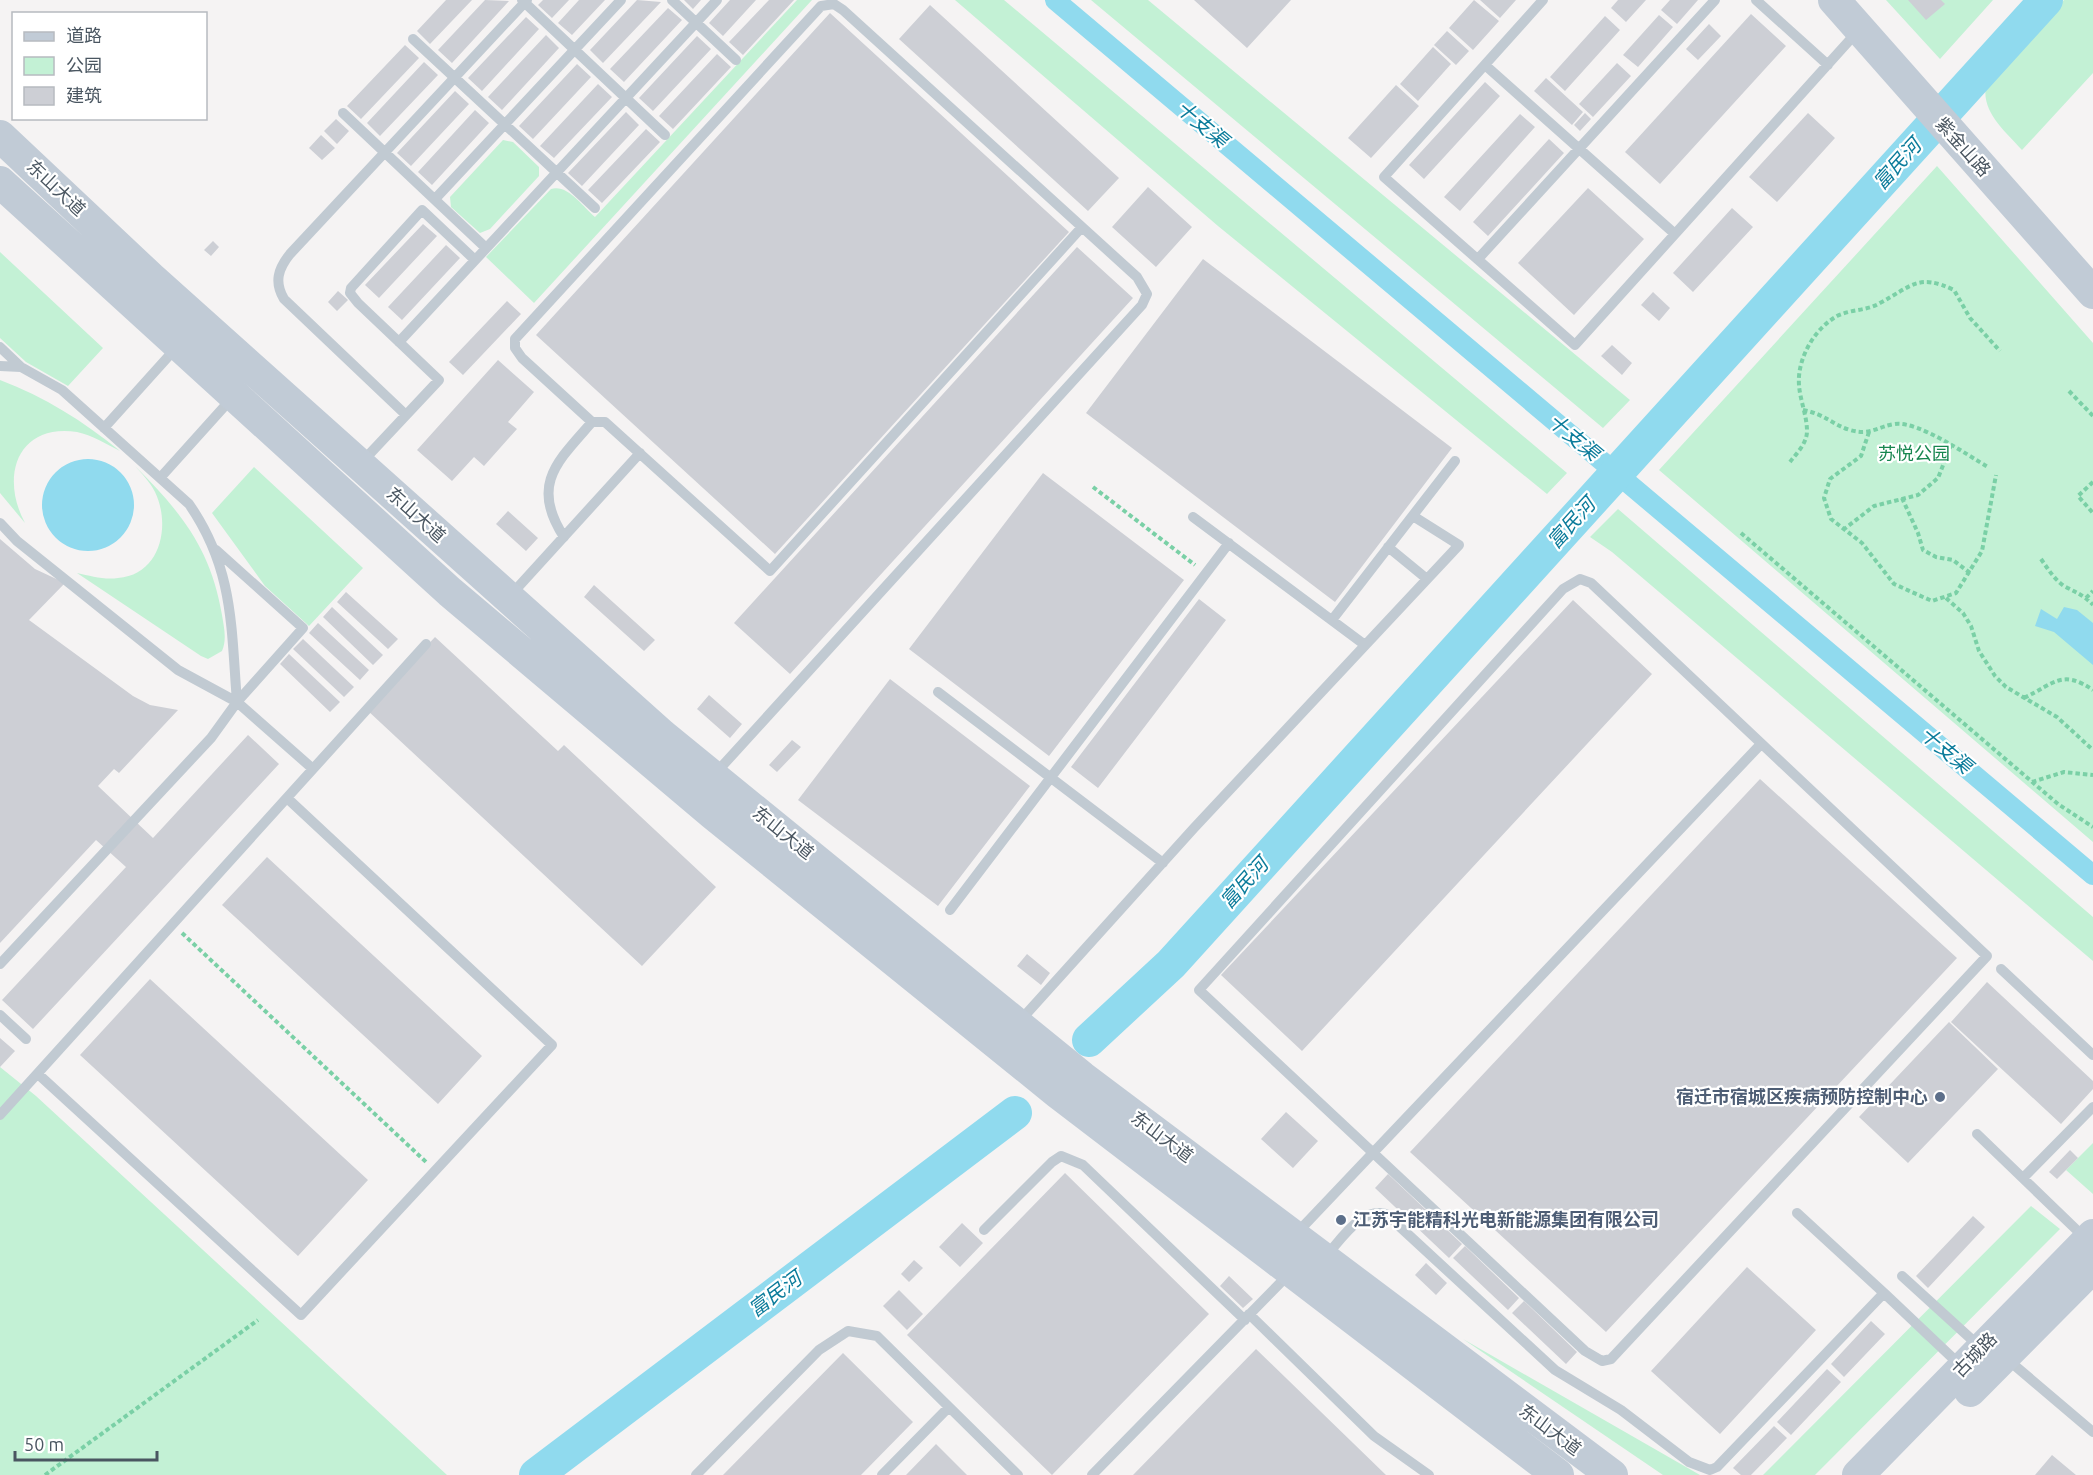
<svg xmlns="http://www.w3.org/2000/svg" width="2093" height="1475" viewBox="0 0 2093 1475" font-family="Ubuntu,'Noto Sans SC',sans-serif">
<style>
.green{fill:#c3f1d5}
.water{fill:#90daee}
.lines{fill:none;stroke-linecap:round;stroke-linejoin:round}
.canal{stroke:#90daee;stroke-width:20}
.river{stroke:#90daee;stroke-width:34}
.building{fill:#cdcfd5}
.path{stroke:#7ad0a6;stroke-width:4;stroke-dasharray:4.5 3;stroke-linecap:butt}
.lane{stroke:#c1cad2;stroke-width:10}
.secondary{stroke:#c1cbd6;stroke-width:32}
.service-dot{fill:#5c6f8a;stroke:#fff;stroke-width:2}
.labels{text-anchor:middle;stroke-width:4.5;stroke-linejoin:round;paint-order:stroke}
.street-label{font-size:18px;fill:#4a5661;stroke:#fff}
.park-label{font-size:18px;fill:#17864f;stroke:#fff}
.service-label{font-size:18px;font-weight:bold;fill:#4e5e75;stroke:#fff;text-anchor:end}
.water-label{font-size:20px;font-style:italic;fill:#0c7c9b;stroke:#fff}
</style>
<rect width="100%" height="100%" fill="#f5f3f3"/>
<path class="green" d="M797 0H812L534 303 486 257 551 189C568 184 583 207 595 217Z
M955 0H1004L1567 473 1547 494 1218 226Z
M1091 0H1148L1630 400 1603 428Z
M1886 0H1993L1940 59Z
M2064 0H2093V73L2022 150C2006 132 1981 112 1986 86Z
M503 140 513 142 539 167V176L490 229 480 233 451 207 450 197Z
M1937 166 2093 343V842L1659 470Z
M0 252 103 348 68 386 26 362 0 338Z
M0 380C45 397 83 421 120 451 106 444 92 435 77 432 17 423 0 477 25 523L0 493Z
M135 466C181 512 211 549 222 615 224 627 227 640 222 651L208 659 201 656 77 573C91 576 104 580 118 578 161 575 171 525 155 492 150 482 142 474 135 466Z
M254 467 363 568 309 626 265 586 212 513Z
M1618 509 2093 917V961L1612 552 1590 537Z
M0 1067 36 1096 447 1475H0Z
M2093 1143V1194L2066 1170Z
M2031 1206 2060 1229 1815 1475H1763Z
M1463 1339 1700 1475H1663Z"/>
<path class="water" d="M42 505a46 46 0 1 1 92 0a46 46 0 1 1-92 0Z
M2064 607 2077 610 2093 623V665L2054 632 2035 626 2041 609 2057 619Z"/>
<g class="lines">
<path class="canal" d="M1055 0 2093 875"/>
<path class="river" d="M1089 1040 1171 964 2046 0
M536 1475 1015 1113"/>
</g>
<path class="building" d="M446 0H472L430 44 417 31Z
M485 0 509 1 452 63 438 50Z
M543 0H569L552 18 538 5Z
M579 0H605L572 35 558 23Z
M637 0 661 2 603 63 590 50Z
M684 0H701L693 9Z
M730 0H756L723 36 709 23Z
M769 0H794L743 55 729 42Z
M1194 0H1291L1247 48Z
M1474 0 1499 21 1473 50 1449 28Z
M1480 0H1516L1500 18Z
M1618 0H1646L1626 22 1611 8Z
M1670 0H1698L1677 24 1661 10Z
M1908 0H1941L1945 4 1926 20Z
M930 5 1119 178 1088 211 899 39Z
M668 8 682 20 624 82 610 69Z
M830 13 1069 232 775 554 536 335Z
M1751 14 1786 46 1660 184 1625 152Z
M1659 15 1673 27 1638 67 1623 55Z
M1605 16 1620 30 1565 91 1550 77Z
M526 17 539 29 482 91 468 78Z
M1709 24 1721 36 1698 60 1686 49Z
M1447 31 1469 51 1456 65 1434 45Z
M546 35 559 48 502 110 488 97Z
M697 36 711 49 653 111 639 98Z
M405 45 419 58 361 119 347 106Z
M1433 47 1451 64 1418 101 1400 84Z
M717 54 731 67 673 129 659 116Z
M424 62 438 75 380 136 367 123Z
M1617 63 1631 76 1593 117 1579 104Z
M577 64 591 77 533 139 519 126Z
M1546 78 1583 112 1572 125 1534 91Z
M1485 82 1500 96 1424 179 1409 165Z
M598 84 612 97 554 158 540 146Z
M1396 85 1419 106 1371 158 1348 138Z
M455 91 469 104 411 166 397 153Z
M475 110 489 123 432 185 418 172Z
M626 112 639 125 582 186 568 173Z
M1585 113 1591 119 1580 131 1574 125Z
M1808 113 1835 138 1777 202 1749 177Z
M1520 114 1535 127 1460 211 1444 197Z
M336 119 349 131 337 144 324 131Z
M646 129 660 142 602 203 588 190Z
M321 135 335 148 322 160 309 148Z
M1549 139 1564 153 1488 236 1473 222Z
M1148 187 1192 227 1156 267 1112 227Z
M1588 188 1644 239 1574 315 1518 263Z
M1732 208 1753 227 1693 292 1673 273Z
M423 224 437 236 379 298 365 285Z
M213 241 219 247 211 256 204 250Z
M446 245 460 258 402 320 388 307Z
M1077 247 1133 298 790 674 734 623Z
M1203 259 1452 448 1335 602 1086 413Z
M338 291 348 300 337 311 328 302Z
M1653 292 1670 308 1659 321 1641 305Z
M507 301 521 314 463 375 449 362Z
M1612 345 1632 363 1622 375 1601 356Z
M498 360 534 392 508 422 517 429 484 466 474 457 452 481 417 450Z
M1043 473 1184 580 1049 756 909 649Z
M508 511 538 538 526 551 496 524Z
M0 539 35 569 65 583 29 620 133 696 150 705 178 710 119 773 114 769 98 786 153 838 248 735 279 764 33 1029 2 1000 126 867 96 840 0 943Z
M594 585 655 640 644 651 584 597Z
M346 592 398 639 388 649 337 602Z
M1199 599 1226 620 1098 788 1071 767Z
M1573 600 1652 674 1302 1051 1221 975Z
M332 607 383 655 373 665 323 617Z
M318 623 369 670 360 680 309 633Z
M435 637 558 751 564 745 716 887 642 966 367 710Z
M303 639 354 687 344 697 293 649Z
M289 654 340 702 330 712 280 664Z
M890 679 1030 786 938 906 798 800Z
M709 695 742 724 730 738 697 709Z
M792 740 801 747 777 772 769 765Z
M1760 779 1957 958 1606 1332 1410 1152Z
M267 857 482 1056 438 1104 222 905Z
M1027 954 1050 973 1041 985 1017 966Z
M150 979 368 1180 298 1256 80 1055Z
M1987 982 2093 1081V1089L2061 1124 1951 1022Z
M1949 1022 1998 1069 1908 1163 1859 1117Z
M0 1038 15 1051 0 1067Z
M1286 1112 1318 1141 1293 1168 1261 1139Z
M2070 1150 2078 1158 2057 1179 2049 1172Z
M1065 1173 1209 1314 1052 1475 907 1335Z
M1388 1174 1462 1244 1449 1258 1375 1188Z
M1973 1216 1985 1227 1928 1288 1916 1276Z
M962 1223 983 1243 960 1267 939 1247Z
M1465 1246 1519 1298 1508 1310 1453 1258Z
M914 1260 923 1268 909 1282 901 1274Z
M1426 1263 1447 1283 1436 1295 1415 1275Z
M1747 1267 1816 1330 1720 1434 1651 1371Z
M1229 1276 1253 1299 1243 1308 1220 1286Z
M899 1290 923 1314 907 1330 883 1306Z
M1524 1301 1577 1352 1566 1364 1512 1313Z
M1871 1321 1885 1334 1844 1377 1831 1364Z
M1256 1349 1386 1475H1133Z
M843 1353 913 1422 861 1475H723Z
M1827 1369 1841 1382 1791 1435 1777 1422Z
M1774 1426 1787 1438 1751 1475H1741L1733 1468Z
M936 1444 967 1475H906Z
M2052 1455 2076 1475H2035Z"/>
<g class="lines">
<path class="path" d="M2069 391 2093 416
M1803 410C1825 414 1833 425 1850 430 1871 436 1878 426 1895 424 1919 421 1967 455 1988 467
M1869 432 1861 456 1830 479 1824 498 1831 519 1862 543 1894 584 1932 601 1956 593 1982 551 1996 475
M1790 462C1797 453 1807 443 1807 431 1807 416 1800 400 1799 385 1797 359 1814 329 1837 316 1851 309 1867 311 1880 303 1912 286 1918 273 1954 290L1970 318 2000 351
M2093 482 2078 496 2093 513
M1093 487 1195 565
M1902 498 1918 533 1923 550 1936 557 1953 560 1970 573
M1843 530 1874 506 1918 495 1938 478 1951 445
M1741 533 2058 804 2093 827
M2041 559C2048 569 2054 579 2064 586 2075 592 2084 595 2093 605
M1946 598 1963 613 1971 626 1979 651 1995 676 2006 687 2057 717 2093 750
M2086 598 2093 591
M2024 698C2055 683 2062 669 2093 690
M2032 782 2064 772 2093 775
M182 933 426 1162
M45 1475 258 1320"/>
<path class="lane" d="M522 0 665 135
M672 0 736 60
M1543 0 1384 177 1575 345 1857 32
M1756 0 1828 65
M413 39 595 208
M1485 65 1675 234
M343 113 486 248
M435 199 621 0
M1478 259 1715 0
M399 342 717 0
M0 347 21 367 62 390 189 504C234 569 231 627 237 702L313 769
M0 366 21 367
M406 415 284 299C274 282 278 269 290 254L527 0
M104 428 176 348
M362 462 439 380 358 303 350 293 351 288 422 210 475 260
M160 478 232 398
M1193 517 1365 645
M0 523 17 541 178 670 237 702 211 738 0 964
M564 537C530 485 557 462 592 422
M1388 547 1427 579
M216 550 303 628 237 702
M1580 579 1591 583 1987 956 1611 1359 1602 1361 1585 1351 1199 990 1563 589Z
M510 596 640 453
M1332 620 1455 461
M938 692 1163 863
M714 775 1142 305 1147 294 1137 277 843 10 834 4 821 6 515 339V348L522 358 592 422H605L770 571 1082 227
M950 910 1229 543
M2001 969 2093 1055
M0 1015 26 1039
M1019 1022 1194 828 1459 545 1413 516
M38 1074 301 1315 552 1045 287 798
M0 1115 426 644
M1977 1134 2085 1238
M2023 1178 2093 1107
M984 1230 1052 1162 1061 1156 1083 1165 1245 1320
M1295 1235 1761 744
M1325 1257C1341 1240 1361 1207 1386 1214L1555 1370 1621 1410 1689 1462 1710 1470 1717 1467 1884 1293 1797 1213
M1902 1276 1980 1347
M1884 1293 1960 1365
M1249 1314 1374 1436 1429 1475
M2007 1359 2093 1432
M696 1475 819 1350 848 1331 877 1336 1018 1475
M882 1475 949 1407
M1092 1475 1289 1274"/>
<path class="secondary" d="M1834 0 2093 293
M0 136 151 278 662 735 1082 1077 1612 1475
M0 182 450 592 713 814 1058 1093 1558 1475
M1970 1391 2093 1267
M1858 1475 2093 1235"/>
</g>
<g class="service-dot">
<circle cx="1940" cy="1097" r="6"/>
<circle cx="1341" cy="1220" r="6"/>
</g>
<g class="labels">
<g class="street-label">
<text transform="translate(1963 147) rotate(48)" y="6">紫金山路</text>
<text transform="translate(56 188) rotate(43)" y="6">东山大道</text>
<text transform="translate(416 515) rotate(42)" y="6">东山大道</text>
<text transform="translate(783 833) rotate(39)" y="6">东山大道</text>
<text transform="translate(1162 1137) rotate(37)" y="6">东山大道</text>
<text transform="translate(1975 1355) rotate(-46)" y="6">古城路</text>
<text transform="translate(1550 1430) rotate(37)" y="6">东山大道</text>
</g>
<g class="park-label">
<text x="1914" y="460">苏悦公园</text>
</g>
<g class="service-label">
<text x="1928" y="1103">宿迁市宿城区疾病预防控制中心</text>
<text x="1353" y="1226" text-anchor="start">江苏宇能精科光电新能源集团有限公司</text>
</g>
<g class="water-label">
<text transform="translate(1202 124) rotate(40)" y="7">十支渠</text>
<text transform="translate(1897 164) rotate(-48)" y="7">富民河</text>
<text transform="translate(1574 437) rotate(40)" y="7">十支渠</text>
<text transform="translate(1571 523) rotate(-48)" y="7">富民河</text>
<text transform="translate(1946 750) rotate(40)" y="7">十支渠</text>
<text transform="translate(1244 883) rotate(-48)" y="7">富民河</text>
<text transform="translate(775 1294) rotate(-37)" y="7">富民河</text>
</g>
</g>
<rect x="12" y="12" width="195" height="108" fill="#ffffff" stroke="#b7bbc0" stroke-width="1.5"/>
<rect x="24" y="32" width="30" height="9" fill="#c1cbd6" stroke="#b7bbc0" stroke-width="1.5"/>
<text x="66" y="42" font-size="18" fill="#4a5661">道路</text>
<rect x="24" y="57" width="30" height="18" fill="#c3f1d5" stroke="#b7bbc0" stroke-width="1.5"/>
<text x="66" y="72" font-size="18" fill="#4a5661">公园</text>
<rect x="24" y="87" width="30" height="18" fill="#cdcfd5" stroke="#b7bbc0" stroke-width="1.5"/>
<text x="66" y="102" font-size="18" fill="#4a5661">建筑</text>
<path d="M15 1451v9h142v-9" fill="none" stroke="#4a5661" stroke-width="3"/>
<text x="24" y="1451" font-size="18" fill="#4a5661" stroke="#ffffff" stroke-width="4.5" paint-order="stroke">50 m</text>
</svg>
